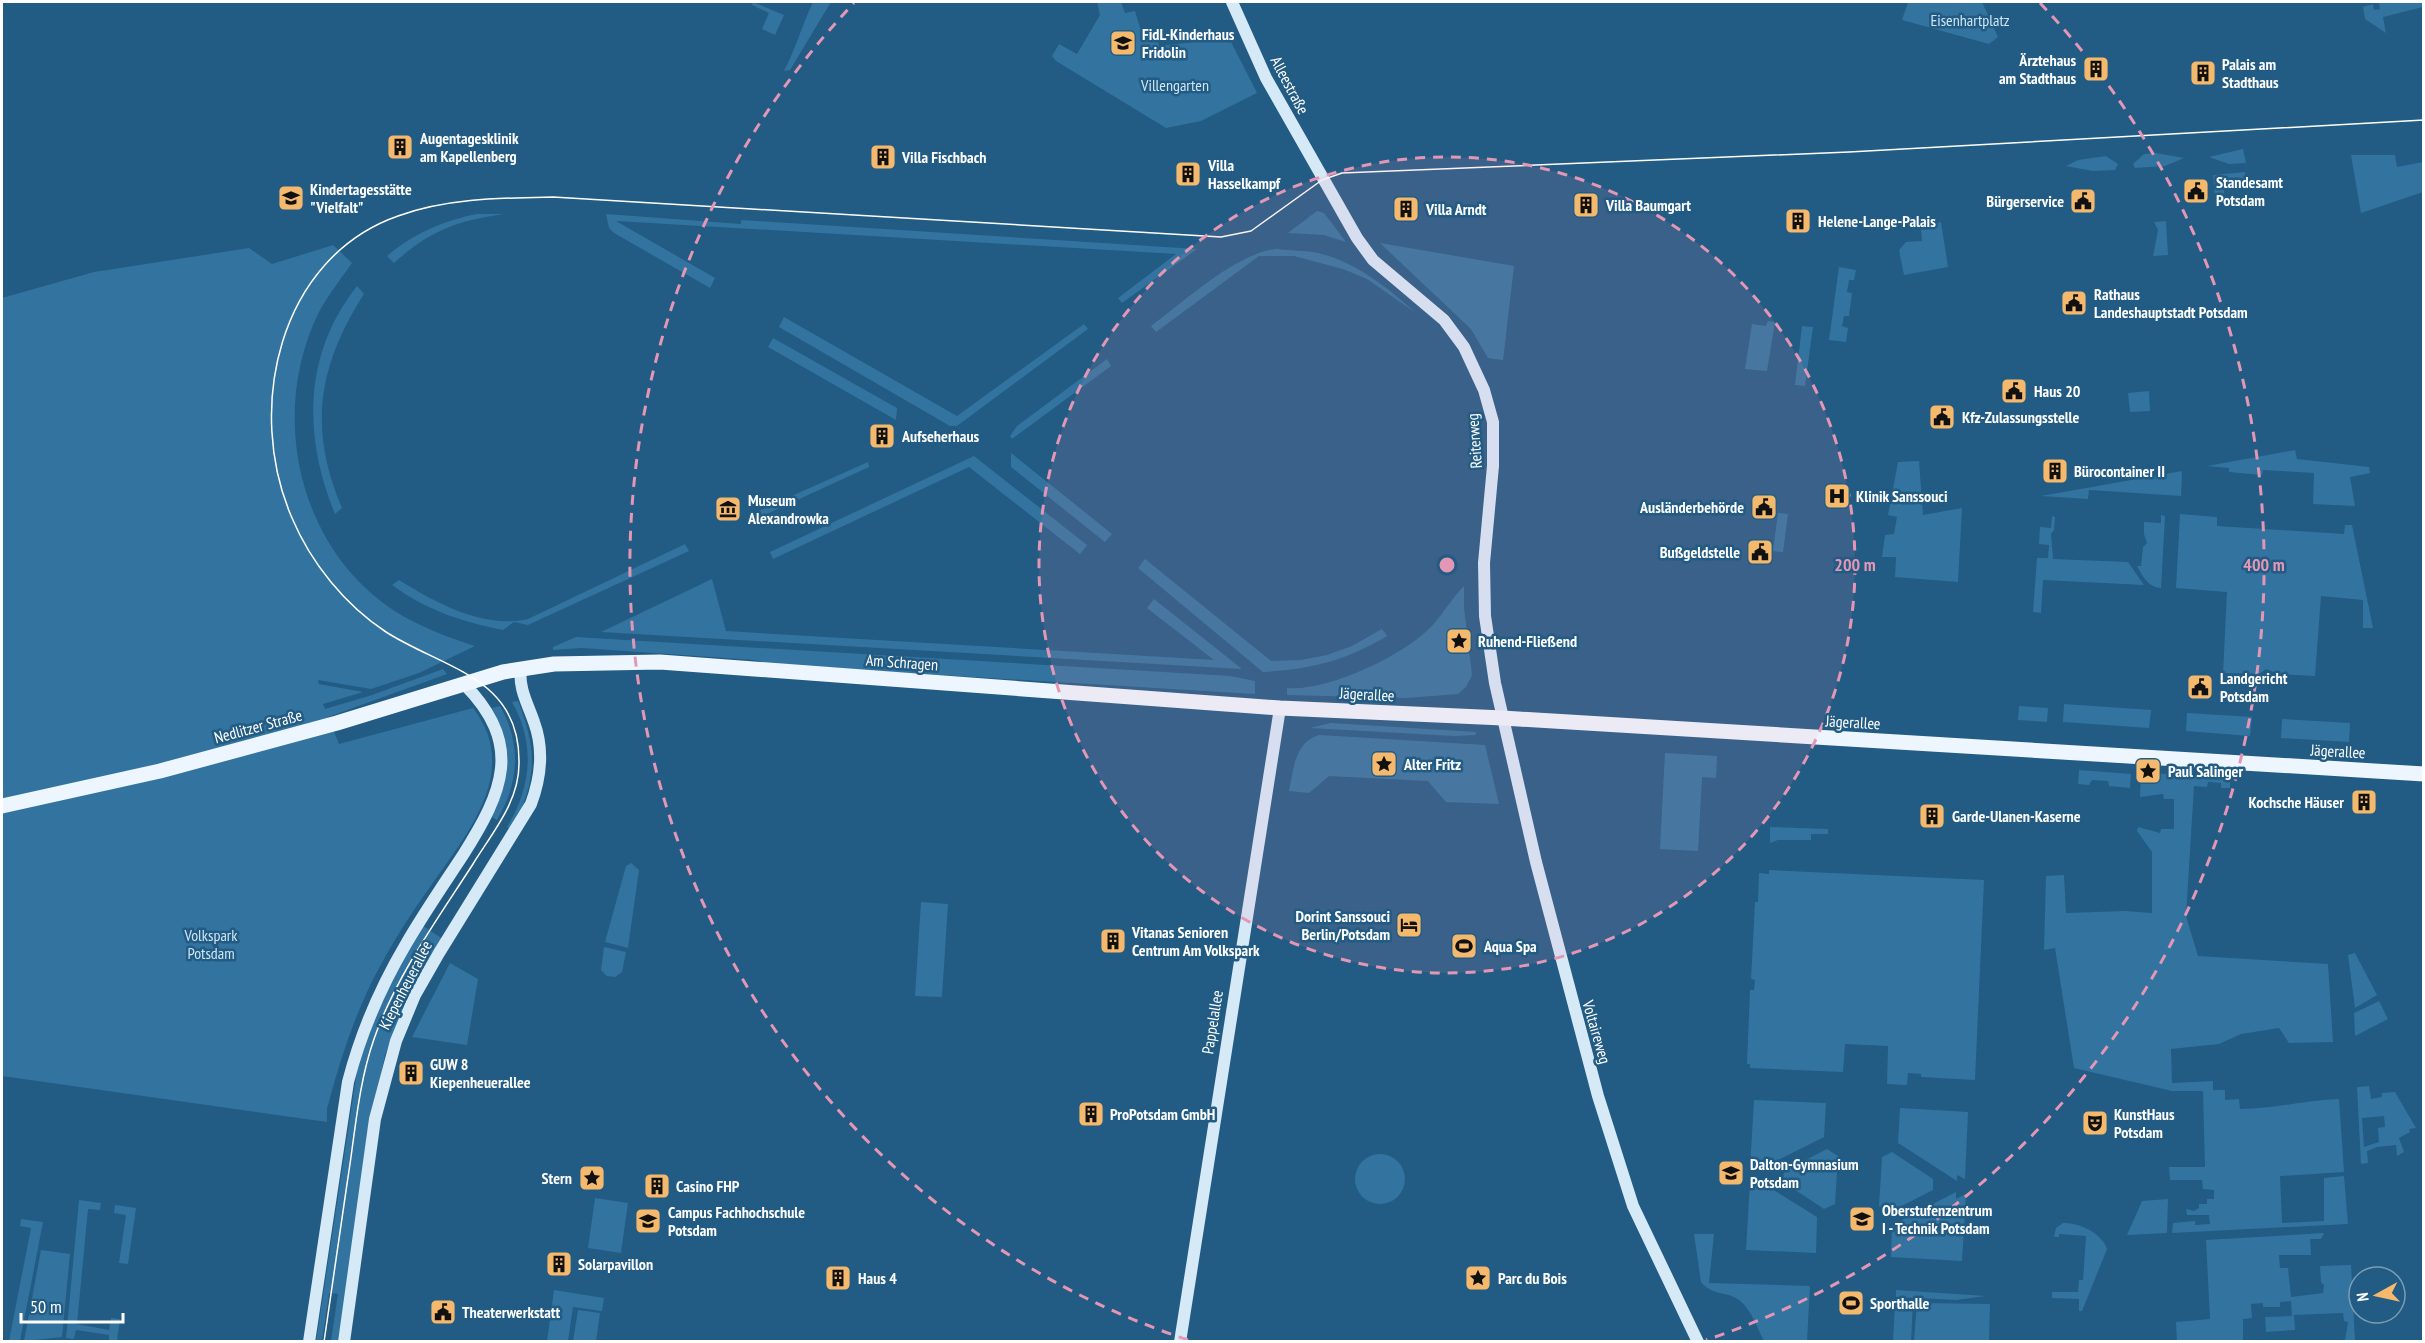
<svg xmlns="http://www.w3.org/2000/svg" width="2425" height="1343" viewBox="0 0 2425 1343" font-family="'PT Sans Narrow',sans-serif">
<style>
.green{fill:#32749f;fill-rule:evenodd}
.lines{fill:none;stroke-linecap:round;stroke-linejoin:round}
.secondary{stroke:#d5e9f7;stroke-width:12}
.primary{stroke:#edf6fe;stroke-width:15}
.tram{stroke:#fff;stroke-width:1.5}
.ring{fill:none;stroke:#e497b5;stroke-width:3;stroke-dasharray:10 8}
.labels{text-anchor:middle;stroke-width:5;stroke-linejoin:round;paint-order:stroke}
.park-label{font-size:16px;fill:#cee6f6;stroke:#225b83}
.poi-label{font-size:16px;font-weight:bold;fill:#fff;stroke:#225b83;text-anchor:start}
.street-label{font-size:16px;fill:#fff;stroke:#225b83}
.centre{fill:#e497b5;stroke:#225b83;stroke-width:3}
.ring-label{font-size:18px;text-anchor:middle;font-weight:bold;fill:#e497b5;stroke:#225b83;stroke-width:5;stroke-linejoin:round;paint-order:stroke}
</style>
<rect width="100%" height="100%" fill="#225b83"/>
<path class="green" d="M753 2 784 15 775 35 762 29 769 13 752 5Z
M813 2H831L790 70 784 71C796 48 802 25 813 2Z
M1097 2H1121L1125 13 1135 11 1143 38 1156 34 1159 46 1229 38 1257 93 1201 121 1166 128 1056 61 1052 56 1059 44 1077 54 1100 15Z
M1908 2H1982L1998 37 1989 44 1902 20Z
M2379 2H2423V7L2383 17 2386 33 2365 19 2363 7 2373 4 2374 10 2380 9Z
M2243 149 2246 163 2229 164 2209 157Z
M2156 153 2184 158 2165 166 2135 168 2133 164 2144 154Z
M2351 155H2395L2397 167 2423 162V157V192L2361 213Z
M2106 156 2118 164 2115 170 2093 171 2066 166 2078 160Z
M2245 172 2247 187 2224 189V194L2215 195 2213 175Z
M1317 211 1324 213 1346 242 1324 235 1288 233Z
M477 214H504C456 221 431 230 394 263L387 256C414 233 443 221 477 214Z
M606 214 741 224V220L1197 249 1122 303 1118 298 1176 254 616 221 715 278 710 288 614 233 609 228Z
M2166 221 2168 255 2153 256 2158 230 2154 222Z
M1941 222 1948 267 1904 275 1899 250 1906 242 1922 241 1921 228Z
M1380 243 1514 266 1503 360 1488 358 1471 329Z
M333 245 352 263C341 279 328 295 319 312 267 417 300 556 403 616 426 629 450 638 475 646L419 673 371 689 318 680 319 684 363 692 323 704 325 709 372 695 443 669 447 674 328 717 339 744 473 708C522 771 466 835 430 887 411 913 394 940 379 968 355 1013 340 1060 327 1109V1122L2 1076V298L94 272 249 248 272 264Z
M1276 249C1290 251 1305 250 1318 253 1356 262 1388 288 1416 313L1367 279 1343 269 1294 256H1259L1156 332 1151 326C1185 301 1235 254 1276 249Z
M1839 267 1856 270 1854 280H1849L1847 292 1852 293 1849 316H1844L1842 326 1848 328 1846 342 1829 340Z
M357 286 364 294C318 366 308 428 342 508L335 514C303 437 303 354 357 286Z
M784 317 957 416 1084 324 1088 329 957 426H950L779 327Z
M1768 321 1775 322 1767 371 1745 369 1752 324 1766 326Z
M1802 326 1813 327 1805 386 1795 385Z
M773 338 897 408 896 420 768 347Z
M1107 359 1111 366 1012 439 1010 436 1017 426Z
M2149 391 2150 411 2130 412 2128 393Z
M2295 450 2297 459 2369 467 2370 473 2350 477 2355 506 2313 504 2314 473 2263 470 2262 475 2229 472V468L2207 466Z
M1011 453 1112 534 1105 542 1011 467Z
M974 456 1087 545 1080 554 969 467 773 559 770 552Z
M1919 461 1923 515 1962 508 1958 582 1895 577 1896 557H1882L1885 535 1894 534 1897 517 1888 515 1898 462Z
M868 462 869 467 758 518 756 512Z
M2182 471 2181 496 2089 490 2088 499 2041 496Z
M1778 513 1788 514 1783 552 1773 551Z
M2180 514 2217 517V526L2344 534 2345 525H2352L2373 628H2363V600L2321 596 2315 676 2279 674 2266 669 2259 674 2223 673 2227 592 2176 588Z
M2161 515 2165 516 2161 588C2148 587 2143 577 2137 566H2141L2143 547 2147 543 2144 534V522L2161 523Z
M2052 516 2055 517 2054 530 2051 534 2053 559 2128 562 2144 585 2043 580 2041 613 2033 612 2037 558H2048L2049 545 2039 544 2040 527 2051 528Z
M685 544 689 551 528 625 514 622 503 630C462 622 426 610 392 585L399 580C436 603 483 629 528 619Z
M1145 559 1271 661 1301 660 1327 655 1352 646 1382 629 1387 636C1345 661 1312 669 1263 672L1138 568Z
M712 579 726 631 1214 660 1147 608 1154 599 1242 669 601 632Z
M1464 586V608L1472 675 1466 687 1458 694 1406 698 1287 695V688C1326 692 1400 657 1429 629 1442 616 1451 599 1464 586Z
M576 637 1230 676 1255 681V694L776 665 754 660 582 648 553 650V647Z
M518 701C538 751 537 782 511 830L507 827C531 788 536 744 512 702Z
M2064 704 2151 710 2149 728 2063 722Z
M500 706C522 744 519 783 497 820L492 817C510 782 508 744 492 708Z
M2019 706 2048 708 2047 722 2018 720Z
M2187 713 2252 717 2250 736 2186 731Z
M2282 719 2350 723 2349 742 2281 738Z
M1331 723 1476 732 1475 735 1454 736 1310 728Z
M1319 735 1485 745 1499 804 1446 802 1428 781 1329 776 1309 793 1289 791C1294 769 1294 743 1319 735Z
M1665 753 1717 756 1716 778 1702 777 1698 851 1660 849Z
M2079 770 2131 774 2130 788 2109 786 2108 781 2092 780 2089 785 2078 784Z
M2141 772 2230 779V788H2221V783L2208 782 2207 787 2194 786 2186 916 2198 956 2328 964 2333 1042 2289 1043 2279 1028 2241 1034 2219 1044 2171 1049 2172 1083 2213 1081V1090H2225V1100L2239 1099 2240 1109C2274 1109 2305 1100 2339 1099L2344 1172 2280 1176 2282 1223 2324 1221V1178L2344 1176 2348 1224 2172 1233 2173 1223 2195 1221V1225L2210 1224 2209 1215H2187L2186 1209 2194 1211 2199 1208V1204H2207V1199H2214V1190L2203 1189 2202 1180H2170L2169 1167H2205L2203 1091H2172L2074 1068 2055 948 2044 950 2046 876 2064 875 2066 913 2125 911 2152 913V852L2137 831 2138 827 2160 833 2161 829H2174V799H2164L2163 794 2140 797Z
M1770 827 1828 829V834H1811V840H1778L1770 843Z
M631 863 639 870 628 948 605 942 626 866Z
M1769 870 1984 880 1975 1080 1921 1077V1074L1908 1073 1907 1085 1887 1084 1888 1046 1845 1044 1843 1072 1750 1068V1064H1747L1750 990H1754L1755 980 1751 979 1755 902H1758L1759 873 1769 874Z
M921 902 948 904 942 997 915 996Z
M423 926 443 939 405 1002 385 1055 369 1131 339 1341H331L338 1294 329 1293 322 1341 316 1342 357 1071 371 1026 395 973Z
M604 947 626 952 622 972 615 977 607 976 601 970Z
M2355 953 2377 995 2355 1008 2348 955Z
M450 963 478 979 467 1045 412 1037Z
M2379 1001 2388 1019 2355 1036 2354 1013Z
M2369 1086 2371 1099 2382 1097V1093L2395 1092 2416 1128 2409 1129 2410 1132 2399 1138 2404 1152 2397 1156 2396 1145 2377 1147 2367 1151 2368 1163 2361 1164 2357 1087ZM2384 1116 2385 1127 2378 1128 2379 1142 2364 1147 2362 1118Z
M1754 1100 1826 1103 1824 1137 1760 1169V1163L1750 1168Z
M1900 1108 1968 1112 1965 1179 1957 1175V1181L1898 1143Z
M1827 1149 1838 1156 1835 1204 1824 1209 1783 1182 1784 1171Z
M1892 1152 1933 1179V1190L1888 1213 1879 1206 1882 1157Z
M1355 1179a25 25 0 1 1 50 0a25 25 0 1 1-50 0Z
M1759 1181 1817 1217 1816 1253 1746 1250 1750 1182 1758 1187Z
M1956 1192V1199L1966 1194 1962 1261 1891 1257 1892 1225Z
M595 1198 628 1203 621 1253 588 1248Z
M2168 1199 2167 1233 2127 1235 2142 1201Z
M79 1200 101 1203 100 1210 88 1209 77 1324 109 1330 111 1318 120 1319 117 1341H109V1335L76 1330 74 1339 66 1338Z
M115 1205 136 1208 128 1264 119 1263 126 1215 114 1213Z
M21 1219 43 1222 20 1341H9L31 1228 20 1226Z
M2063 1223C2079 1222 2103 1234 2107 1249L2082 1311H2079V1299L2052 1298V1292H2078L2079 1280H2083L2086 1236 2059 1234V1237H2054L2056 1228Z
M2324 1233 2321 1239H2310L2311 1255H2279L2280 1268H2288L2291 1297 2323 1293 2324 1285 2321 1282 2320 1266 2351 1265 2355 1340 2345 1341 2348 1322 2344 1321 2343 1313 2294 1315 2295 1330 2266 1332 2265 1317 2292 1316 2291 1301 2280 1302V1307H2263V1303L2251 1304 2252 1318 2243 1319V1340L2177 1341 2176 1322 2210 1319 2206 1240Z
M1694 1234H1714L1709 1283 1810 1286 1807 1341H1764C1757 1328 1752 1310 1739 1300 1727 1291 1712 1296 1701 1282Z
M41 1250 70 1254 62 1337 24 1341Z
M554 1290 604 1298 602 1311 573 1307 568 1341H547Z
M1896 1290 1986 1296 1956 1300 1896 1297Z
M1895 1302 1913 1303 1911 1341H1893Z
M1917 1303 1990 1304 1989 1341H1914Z
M578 1310 600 1313 596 1341H573Z"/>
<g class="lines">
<path class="secondary" d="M1232 2 1266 78 1357 238 1373 260 1444 320 1464 347 1484 390 1493 422V466L1484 563 1485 616 1495 683 1536 862 1598 1096 1633 1206 1698 1342
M309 1342 348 1082C361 1032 380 988 406 944 424 913 444 884 463 855 503 792 524 744 464 684
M344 1342 375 1119 396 1041 415 995 439 953 531 804C541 777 544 749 534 722 528 704 518 688 521 668
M1180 1342 1280 708"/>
<path class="primary" d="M2 806 160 771 337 723 503 672 554 664 660 662 1280 708 1503 718 2424 774"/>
<path class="tram" d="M324 1342C333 1282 341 1223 350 1164 356 1122 360 1079 374 1039 396 976 437 920 473 864 492 833 519 802 519 764 521 677 444 669 386 632 345 605 311 563 292 518 245 410 278 258 398 216 447 198 502 198 553 197L1221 237 1251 231 1322 180 1342 173 1849 152 2424 120"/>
</g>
<circle cx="1447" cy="565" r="408" fill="#e497b5" fill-opacity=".12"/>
<g class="ring">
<circle cx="1447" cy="565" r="408"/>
<path d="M1188 1340A817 817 0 0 1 854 3M2040 3A817 817 0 0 1 1706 1340"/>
</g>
<defs>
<symbol id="school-square" viewBox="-11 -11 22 22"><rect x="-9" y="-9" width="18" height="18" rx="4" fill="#f4b96d" stroke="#225b83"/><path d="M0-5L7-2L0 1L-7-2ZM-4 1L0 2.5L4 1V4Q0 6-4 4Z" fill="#111"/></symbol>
<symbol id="building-square" viewBox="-11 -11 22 22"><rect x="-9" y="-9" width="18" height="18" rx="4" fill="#f4b96d" stroke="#225b83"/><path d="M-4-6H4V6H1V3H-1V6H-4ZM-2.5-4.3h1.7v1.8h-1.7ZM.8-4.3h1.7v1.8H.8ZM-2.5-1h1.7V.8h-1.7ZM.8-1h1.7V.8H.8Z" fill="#111"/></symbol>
<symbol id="civic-square" viewBox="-11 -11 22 22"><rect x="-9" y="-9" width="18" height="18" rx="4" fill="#f4b96d" stroke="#225b83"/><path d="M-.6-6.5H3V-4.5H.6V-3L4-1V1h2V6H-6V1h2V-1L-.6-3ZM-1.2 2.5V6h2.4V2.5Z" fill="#111"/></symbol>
<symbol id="hospital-square" viewBox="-11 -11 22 22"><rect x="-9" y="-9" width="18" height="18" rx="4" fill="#f4b96d" stroke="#225b83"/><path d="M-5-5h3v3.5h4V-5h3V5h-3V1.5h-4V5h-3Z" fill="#111"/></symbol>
<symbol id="museum-square" viewBox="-11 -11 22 22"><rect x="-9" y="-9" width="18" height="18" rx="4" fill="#f4b96d" stroke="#225b83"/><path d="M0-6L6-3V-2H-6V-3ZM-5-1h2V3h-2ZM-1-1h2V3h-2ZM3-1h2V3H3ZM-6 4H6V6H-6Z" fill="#111"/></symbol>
<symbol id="sight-square" viewBox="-11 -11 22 22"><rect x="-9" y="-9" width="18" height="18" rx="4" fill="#f4b96d" stroke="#225b83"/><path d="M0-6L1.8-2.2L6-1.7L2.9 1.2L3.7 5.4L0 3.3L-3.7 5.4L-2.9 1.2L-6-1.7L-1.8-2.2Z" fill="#111"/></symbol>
<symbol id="hotel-square" viewBox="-11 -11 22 22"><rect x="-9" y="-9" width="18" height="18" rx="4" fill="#f4b96d" stroke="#225b83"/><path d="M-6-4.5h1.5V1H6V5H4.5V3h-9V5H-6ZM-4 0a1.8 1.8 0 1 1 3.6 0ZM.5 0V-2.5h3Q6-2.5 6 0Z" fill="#111"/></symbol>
<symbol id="stadium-square" viewBox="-11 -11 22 22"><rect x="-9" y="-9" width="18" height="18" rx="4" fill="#f4b96d" stroke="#225b83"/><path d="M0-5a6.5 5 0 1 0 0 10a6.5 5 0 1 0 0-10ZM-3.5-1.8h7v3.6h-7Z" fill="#111"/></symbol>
<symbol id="theatre-square" viewBox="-11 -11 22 22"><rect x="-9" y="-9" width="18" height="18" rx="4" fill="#f4b96d" stroke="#225b83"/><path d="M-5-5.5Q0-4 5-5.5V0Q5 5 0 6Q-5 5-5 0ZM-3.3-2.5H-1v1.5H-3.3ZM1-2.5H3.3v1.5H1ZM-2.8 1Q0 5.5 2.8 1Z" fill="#111"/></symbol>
<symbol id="university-square" viewBox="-11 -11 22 22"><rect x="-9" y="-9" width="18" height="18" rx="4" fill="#f4b96d" stroke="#225b83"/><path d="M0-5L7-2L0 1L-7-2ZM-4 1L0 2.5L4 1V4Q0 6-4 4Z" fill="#111"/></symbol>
</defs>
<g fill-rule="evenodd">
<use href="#school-square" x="1108" y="28" width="30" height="30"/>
<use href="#building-square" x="2081" y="54" width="30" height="30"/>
<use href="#building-square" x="2188" y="58" width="30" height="30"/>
<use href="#building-square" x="385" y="132" width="30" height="30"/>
<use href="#building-square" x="868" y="142" width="30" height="30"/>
<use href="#building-square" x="1173" y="159" width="30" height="30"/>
<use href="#civic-square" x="2181" y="176" width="30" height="30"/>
<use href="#school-square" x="276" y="183" width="30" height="30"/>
<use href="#civic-square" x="2068" y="186" width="30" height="30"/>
<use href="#building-square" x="1571" y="190" width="30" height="30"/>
<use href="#building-square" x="1391" y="194" width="30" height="30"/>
<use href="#building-square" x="1783" y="206" width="30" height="30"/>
<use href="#civic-square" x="2059" y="288" width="30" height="30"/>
<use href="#civic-square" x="1999" y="376" width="30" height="30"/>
<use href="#civic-square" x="1927" y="402" width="30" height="30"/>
<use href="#building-square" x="867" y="421" width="30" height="30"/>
<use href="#building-square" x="2040" y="456" width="30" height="30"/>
<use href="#hospital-square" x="1822" y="481" width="30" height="30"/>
<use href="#civic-square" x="1749" y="492" width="30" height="30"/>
<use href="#museum-square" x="713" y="494" width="30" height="30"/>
<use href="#civic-square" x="1745" y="537" width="30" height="30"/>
<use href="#sight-square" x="1444" y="626" width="30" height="30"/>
<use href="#civic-square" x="2185" y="672" width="30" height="30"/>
<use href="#sight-square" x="1369" y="749" width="30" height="30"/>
<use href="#sight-square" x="2133" y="756" width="30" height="30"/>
<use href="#building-square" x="2349" y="787" width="30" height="30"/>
<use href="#building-square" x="1917" y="801" width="30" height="30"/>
<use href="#hotel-square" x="1394" y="910" width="30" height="30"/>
<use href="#building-square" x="1098" y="926" width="30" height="30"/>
<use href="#stadium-square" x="1449" y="931" width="30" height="30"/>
<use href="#building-square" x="396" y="1058" width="30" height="30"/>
<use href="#building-square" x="1076" y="1099" width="30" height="30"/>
<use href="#theatre-square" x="2080" y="1108" width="30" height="30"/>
<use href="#school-square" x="1716" y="1158" width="30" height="30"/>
<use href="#sight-square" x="577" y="1163" width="30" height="30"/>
<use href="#building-square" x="642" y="1171" width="30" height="30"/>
<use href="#school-square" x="1847" y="1204" width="30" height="30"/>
<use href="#university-square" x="633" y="1206" width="30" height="30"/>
<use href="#building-square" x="544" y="1249" width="30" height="30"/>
<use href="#building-square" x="823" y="1263" width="30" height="30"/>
<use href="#sight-square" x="1463" y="1263" width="30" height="30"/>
<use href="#stadium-square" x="1836" y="1288" width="30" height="30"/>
<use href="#civic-square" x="428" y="1297" width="30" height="30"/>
</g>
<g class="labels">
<g class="park-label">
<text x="1970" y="26">Eisenhartplatz</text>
<text x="1175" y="91">Villengarten</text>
<text x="211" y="941">Volkspark<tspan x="211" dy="18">Potsdam</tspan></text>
</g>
<g class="poi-label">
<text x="1142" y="40">FidL-Kinderhaus<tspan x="1142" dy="18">Fridolin</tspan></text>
<text x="2076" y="66" text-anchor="end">Ärztehaus<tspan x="2076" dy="18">am Stadthaus</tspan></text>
<text x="2222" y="70">Palais am<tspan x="2222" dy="18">Stadthaus</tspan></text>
<text x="420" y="144">Augentagesklinik<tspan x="420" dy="18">am Kapellenberg</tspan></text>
<text x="902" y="163">Villa Fischbach</text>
<text x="1208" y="171">Villa<tspan x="1208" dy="18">Hasselkampf</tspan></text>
<text x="2216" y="188">Standesamt<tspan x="2216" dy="18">Potsdam</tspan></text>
<text x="310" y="195">Kindertagesstätte<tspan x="310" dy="18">"Vielfalt"</tspan></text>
<text x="2064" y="207" text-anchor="end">Bürgerservice</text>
<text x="1606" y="211">Villa Baumgart</text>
<text x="1426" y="215">Villa Arndt</text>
<text x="1818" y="227">Helene-Lange-Palais</text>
<text x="2094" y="300">Rathaus<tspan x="2094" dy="18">Landeshauptstadt Potsdam</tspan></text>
<text x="2034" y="397">Haus 20</text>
<text x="1962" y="423">Kfz-Zulassungsstelle</text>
<text x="902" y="442">Aufseherhaus</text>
<text x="2074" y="477">Bürocontainer II</text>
<text x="1856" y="502">Klinik Sanssouci</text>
<text x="748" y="506">Museum<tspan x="748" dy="18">Alexandrowka</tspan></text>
<text x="1744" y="513" text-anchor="end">Ausländerbehörde</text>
<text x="1740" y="558" text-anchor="end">Bußgeldstelle</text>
<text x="1478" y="647">Ruhend-Fließend</text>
<text x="2220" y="684">Landgericht<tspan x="2220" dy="18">Potsdam</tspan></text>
<text x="1404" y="770">Alter Fritz</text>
<text x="2168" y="777">Paul Salinger</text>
<text x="2344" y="808" text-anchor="end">Kochsche Häuser</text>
<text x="1952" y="822">Garde-Ulanen-Kaserne</text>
<text x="1390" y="922" text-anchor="end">Dorint Sanssouci<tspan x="1390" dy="18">Berlin/Potsdam</tspan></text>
<text x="1132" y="938">Vitanas Senioren<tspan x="1132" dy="18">Centrum Am Volkspark</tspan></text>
<text x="1484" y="952">Aqua Spa</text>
<text x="430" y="1070">GUW 8<tspan x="430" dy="18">Kiepenheuerallee</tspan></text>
<text x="1110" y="1120">ProPotsdam GmbH</text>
<text x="2114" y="1120">KunstHaus<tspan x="2114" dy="18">Potsdam</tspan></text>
<text x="1750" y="1170">Dalton-Gymnasium<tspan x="1750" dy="18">Potsdam</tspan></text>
<text x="572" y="1184" text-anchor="end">Stern</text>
<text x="676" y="1192">Casino FHP</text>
<text x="1882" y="1216">Oberstufenzentrum<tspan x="1882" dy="18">I - Technik Potsdam</tspan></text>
<text x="668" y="1218">Campus Fachhochschule<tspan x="668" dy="18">Potsdam</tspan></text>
<text x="578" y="1270">Solarpavillon</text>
<text x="858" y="1284">Haus 4</text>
<text x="1498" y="1284">Parc du Bois</text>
<text x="1870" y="1309">Sporthalle</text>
<text x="462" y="1318">Theaterwerkstatt</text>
</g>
<g class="street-label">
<text transform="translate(1290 85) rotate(62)" y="6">Alleestraße</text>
<text transform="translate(1474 441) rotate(-94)" y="6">Reiterweg</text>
<text transform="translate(902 662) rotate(4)" y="6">Am Schragen</text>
<text transform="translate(1367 694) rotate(3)" y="6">Jägerallee</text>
<text transform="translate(1853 722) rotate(3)" y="6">Jägerallee</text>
<text transform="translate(258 726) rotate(-15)" y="6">Nedlitzer Straße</text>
<text transform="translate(2338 751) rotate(3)" y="6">Jägerallee</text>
<text transform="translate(405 985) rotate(-63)" y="6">Kiepenheuerallee</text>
<text transform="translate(1212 1022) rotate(-81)" y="6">Pappelallee</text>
<text transform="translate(1597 1032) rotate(74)" y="6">Voltaireweg</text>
</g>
</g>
<circle cx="1447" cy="565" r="9" class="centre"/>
<g class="ring-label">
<text x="1855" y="571">200 m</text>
<text x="2264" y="571">400 m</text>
</g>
<rect width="2425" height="1343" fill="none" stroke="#ffffff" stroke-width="6"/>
<g transform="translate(2377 1295) rotate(262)"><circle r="28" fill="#225b83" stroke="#7a9db5" stroke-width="1.5"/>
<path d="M0-4.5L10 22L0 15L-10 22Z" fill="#f4b96d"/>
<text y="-9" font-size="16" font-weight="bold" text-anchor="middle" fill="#ffffff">N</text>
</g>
<path d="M21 1313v9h102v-9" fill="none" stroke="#ffffff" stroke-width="3"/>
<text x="30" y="1313" font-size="18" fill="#ffffff" stroke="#225b83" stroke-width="4.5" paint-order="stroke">50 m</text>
</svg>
